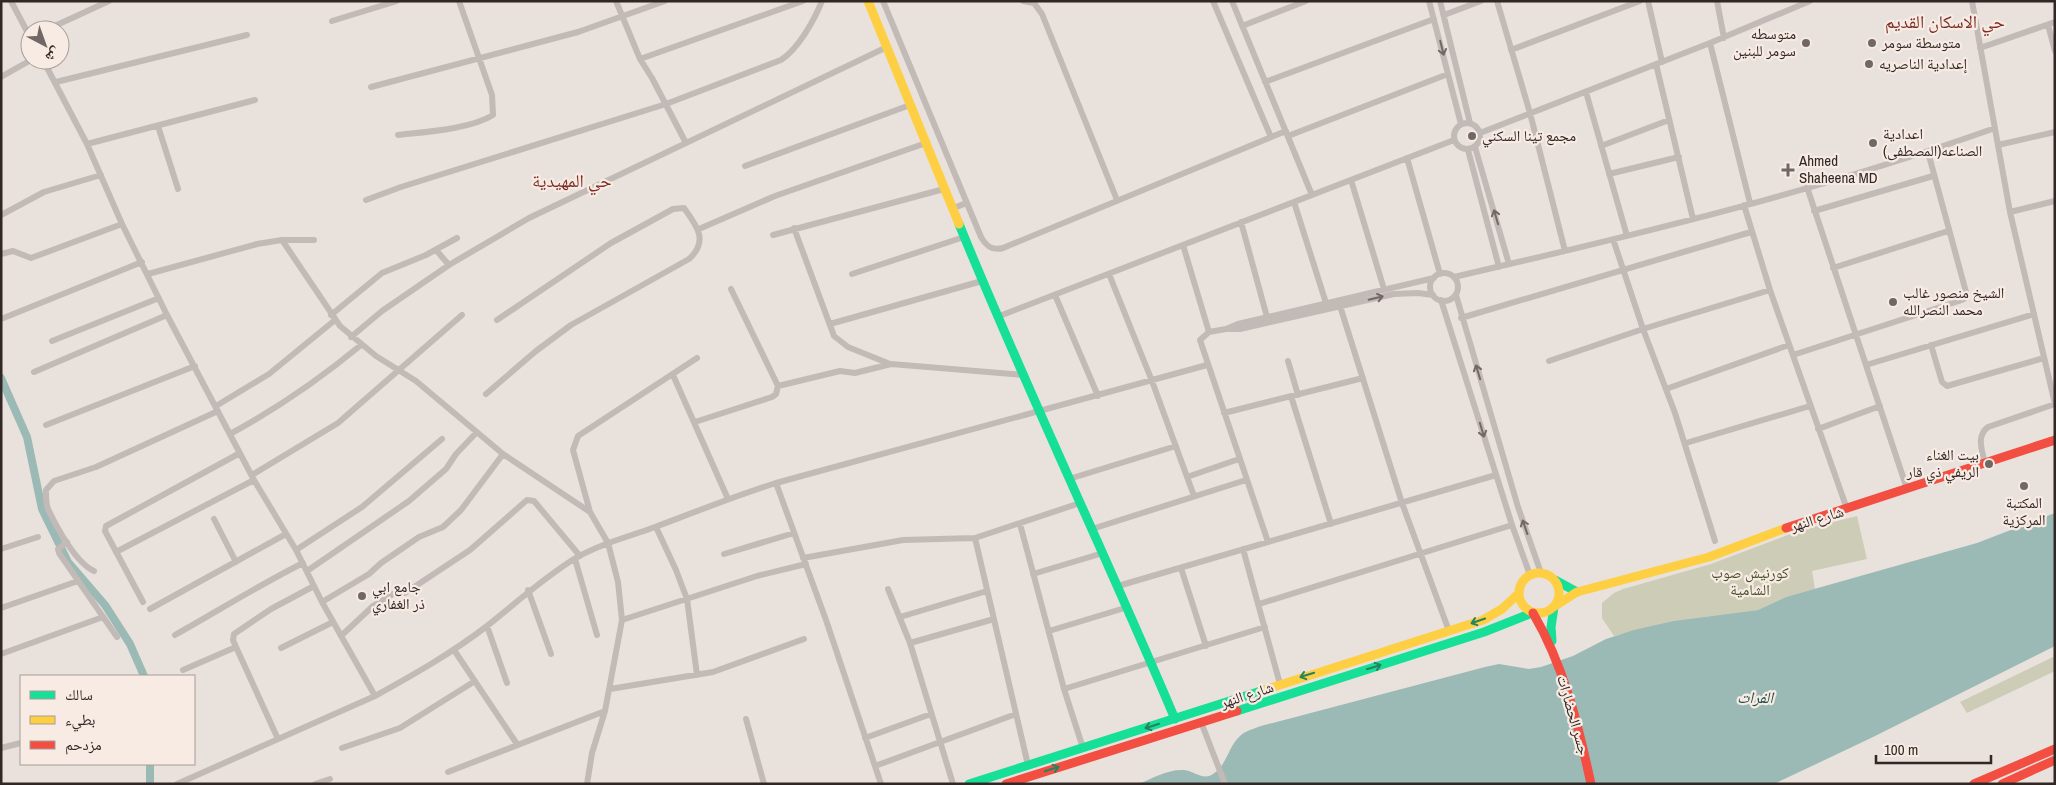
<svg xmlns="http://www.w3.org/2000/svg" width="2056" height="785" viewBox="0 0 2056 785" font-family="'Archivo Narrow','Noto Naskh Arabic',sans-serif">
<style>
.green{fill:#cdcdb7}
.water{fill:#9bbab5}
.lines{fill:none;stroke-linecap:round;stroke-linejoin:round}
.canal{stroke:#9bbab5;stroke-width:8}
.street{stroke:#c2bab6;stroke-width:6}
.fast{stroke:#16e098;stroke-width:9}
.slow{stroke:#ffcf43;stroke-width:9}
.jam{stroke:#f24e42;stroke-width:9}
.oneway{stroke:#726966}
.oneway2{stroke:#24845e}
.poi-dot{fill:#716865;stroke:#f7ebe3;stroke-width:2}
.labels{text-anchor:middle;stroke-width:4.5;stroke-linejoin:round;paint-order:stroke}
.poi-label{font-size:15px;fill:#312725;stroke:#f7ebe3;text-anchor:start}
.street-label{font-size:15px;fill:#312725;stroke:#f7ebe3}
.park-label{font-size:15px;fill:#464e2b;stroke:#f7ebe3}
.water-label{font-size:16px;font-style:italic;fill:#1e4f4b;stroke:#f7ebe3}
.quarter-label{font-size:18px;fill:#7a2c25;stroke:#f7ebe3}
</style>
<rect width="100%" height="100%" fill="#e9e1dc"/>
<path class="green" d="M1857 516 1867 559 1812 571 1815 589 1786 597 1758 610 1673 621 1614 636 1602 618V603L1614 593 1623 589 1711 564 1801 530Z
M2055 656V671L2051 673 1967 713 1960 702Z"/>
<path class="water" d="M2055 513V646L1871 738 1774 784H1139C1153 778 1168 769 1184 770 1194 771 1203 781 1213 774 1227 765 1228 747 1240 736 1245 731 1253 729 1261 726L1485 667 1499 664 1529 669 1541 667 1573 656 1606 639 1634 630 1673 621 1758 610 1786 597 1977 543Z"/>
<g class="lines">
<path class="canal" d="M1 378 27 437 42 509 68 562 105 605 130 644 144 676
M150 764V784"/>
<path class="street" d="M11 1 30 37
M616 1 640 59 652 78 686 143
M883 1 981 237C986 246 992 251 1003 248L1286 131
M1023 1 1034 3 1042 14 1117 200
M1213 1 1271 137
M1232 1 1312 195
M1429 1 1461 124
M1440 1 1470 123
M1497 1 1530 113 1565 251
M1648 1 1662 62
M1717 1 1724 38
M1972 1 2010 212 2055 404
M1444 15 1481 1
M332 21 397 1
M2048 25 2055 51
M1242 26 1306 1
M46 30 109 1
M1710 43 1750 203
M1980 48 2055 22
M1511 50 1640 1
M640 59 803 1
M43 60 87 144 122 224 167 315 254 480 296 550 322 602 375 696
M1656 64 1693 219
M1 77 31 60
M56 82 247 35
M1265 82 1434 19
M371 87 578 32 665 1
M1586 92 1627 236
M1454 136a13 13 0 1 1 26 0a13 13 0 1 1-26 0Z
M158 126 178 189
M1480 133 1710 43 1810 1
M398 135C425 132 471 129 493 115L492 95 459 1
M1288 136 1448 74
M87 144 255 100
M1998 145 2055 132
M1601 146 1669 120
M1475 147 1509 264
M1468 150 1499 267
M1407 158 1440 274
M745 166 910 105
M1609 174 1679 157
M1351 180 1384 289
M1807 187 1907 489
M366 200 401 187 666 104 781 60C798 49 814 21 822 1
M1294 202 1326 303
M1744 205 1770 290 1847 509
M952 209 966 203
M1814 211 1933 176
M2010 212 2055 201
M1 215 44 192 101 175
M1241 222 1267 317
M794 228 834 336 848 347 890 364
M699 229 775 196 926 143
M773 235 944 189
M1613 239 1643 329 1675 413 1715 541
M282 240 340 326 376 356 416 381 503 454 590 512 608 543 618 582 622 620 605 711 592 753 587 784
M1183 245 1209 332
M436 250 449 265
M1 254 13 251 31 258 122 224
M1833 268 1948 231
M1430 287a14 14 0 1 1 28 0a14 14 0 1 1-28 0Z
M148 274 257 244 282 240H314
M852 274 964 237
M1109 274 1152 381 1194 496
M1454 277C1636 235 1819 191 1995 128
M1055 295 1098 396
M1456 295 1518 507 1541 573
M1441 300 1512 525 1530 575
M1340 306 1402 503 1449 631
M331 315 382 273 426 255 457 238
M997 317 1454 140
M1461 318 1751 232
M1 319 142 262
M830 324 982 281
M1227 329H1240L1394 294 1418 293 1433 295
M351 337 382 311 449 265 529 218 887 47
M52 341 159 298
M1931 345 1942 382 1947 386 2044 358
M1793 355 1962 300 1966 297V292L1928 152
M1288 361 1298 395
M1549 361 1643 329 1770 290
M1866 365 2034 314
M34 372 167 315
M673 375 728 499
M778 386 840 371 855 373 891 364 1023 375
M1666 389 1789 345
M486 394 536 351 571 325 689 259C709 241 697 226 684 208L673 209 611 243 497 320
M1291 396 1331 524
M216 406 269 374 335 320
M1224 413 1363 378
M695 422 772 397 776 394 778 386 731 289
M46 425 195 366
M1818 429 1880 406
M230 434C278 408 320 379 361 345
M1686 443 1810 406
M1985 464C1982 450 1976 436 1988 427L2055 404
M252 475 338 423 462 315
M1187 477 1239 459
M1069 479 1176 446
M776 483 826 620 881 784
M590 512 573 450 578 436 697 358
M214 519 236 562
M1020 524 1064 689 1083 748
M656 527 676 570 687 599 697 675
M1092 529 1246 480
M975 538 1028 765
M67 542 58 549 59 553 117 637
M1268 542 1200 340 1209 332 1226 329 1238 324 1434 278
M1 549 38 537
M1243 549 1280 684
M296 550 362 507 442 439
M116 552 254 480
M724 554 794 533
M803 558 903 540 975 538 1080 503
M575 559 597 635
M1181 568 1206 646
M94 571C76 563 57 528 48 509 46 504 46 496 46 490L54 481 96 467 218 411
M307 571 409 501 446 469 456 454 476 433
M1033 574 1103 553
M1118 586 1496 475
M888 589 910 643 953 784
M528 590 551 654
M143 602 105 531 106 526 240 453
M322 602 369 574 381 563 419 537 443 527 461 510 503 454
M1259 604 1512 525
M1 608 78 581
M150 609 286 534
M900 617 987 591
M622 620 757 576 806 564
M487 626 507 683
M1049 631 1128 607
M175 635C218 611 259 585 303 563
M341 636 373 606 393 594 405 593 470 550 527 500 534 501 580 556
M910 643 994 619
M281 648 333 622
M454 650 517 744
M1 654 103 617
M183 670 236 647
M610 689 713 672 804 639
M1064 689 1265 627
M746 719 764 784
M1201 722 1225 784
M865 738 931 714
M278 739 236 647 233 640 234 634 271 609 314 586
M1 748 21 743
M342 748 400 728 475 681
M875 766 1016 714
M448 772 605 711
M177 784 375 696C413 675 452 653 487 626 516 603 542 579 574 559 599 544 628 537 655 527 695 512 735 496 776 483L1207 365
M315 784 330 779"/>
<path class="fast" d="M959 224C1027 391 1105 553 1175 719
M1555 580 1577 592
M1552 641 1551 627 1554 607
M1237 711 1484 632 1532 613
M969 784 1261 691"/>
<path class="slow" d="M868 1 959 224
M1519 593a20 20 0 1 1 40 0a20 20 0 1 1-40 0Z
M1555 606 1577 592 1709 557 1786 528
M1261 691 1483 620 1502 609 1518 594"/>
<path class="jam" d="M1786 528 2055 440
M1533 613C1564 666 1578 724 1591 784
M1006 784 1237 711
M1974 784 2055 749
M2002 784 2055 760"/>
</g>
<defs><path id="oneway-shaft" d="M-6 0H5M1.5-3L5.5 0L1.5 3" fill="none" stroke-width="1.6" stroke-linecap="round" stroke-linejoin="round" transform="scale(1.25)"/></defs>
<g class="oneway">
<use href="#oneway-shaft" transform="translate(1442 48) rotate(76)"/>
<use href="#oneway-shaft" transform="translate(1496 217) rotate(-106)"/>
<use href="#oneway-shaft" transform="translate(1376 298) rotate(-13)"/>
<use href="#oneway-shaft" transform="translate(1478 372) rotate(-107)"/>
<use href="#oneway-shaft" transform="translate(1482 430) rotate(73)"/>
<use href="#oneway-shaft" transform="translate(1525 527) rotate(-109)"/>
</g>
<g class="oneway2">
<use href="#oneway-shaft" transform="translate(1478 621) rotate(161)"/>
<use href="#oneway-shaft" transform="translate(1374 667) rotate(-17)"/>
<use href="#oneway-shaft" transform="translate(1307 675) rotate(163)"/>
<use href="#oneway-shaft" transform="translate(1152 726) rotate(162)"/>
<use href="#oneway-shaft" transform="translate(1052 769) rotate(-18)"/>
</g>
<g class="poi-dot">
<circle cx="1806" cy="43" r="5"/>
<circle cx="1872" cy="43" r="5"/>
<circle cx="1869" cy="64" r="5"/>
<circle cx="1472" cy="136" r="5"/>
<circle cx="1873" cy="143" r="5"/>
<path d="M1785.5 162.5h5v5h5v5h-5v5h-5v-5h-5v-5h5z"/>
<circle cx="1893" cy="302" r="5"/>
<circle cx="1989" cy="464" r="5"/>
<circle cx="2024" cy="486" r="5"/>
<circle cx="362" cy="596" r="5"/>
</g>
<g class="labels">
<g class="poi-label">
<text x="1796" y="39" text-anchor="end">متوسطه<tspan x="1796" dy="17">سومر للبنين</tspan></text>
<text x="1882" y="48">متوسطة سومر</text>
<text x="1879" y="69">إعدادية الناصريه</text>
<text x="1883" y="139">اعدادية<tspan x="1883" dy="17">الصناعه(المصطفى)</tspan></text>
<text x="1482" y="141">مجمع تينا السكني</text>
<text x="1799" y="166">Ahmed<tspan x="1799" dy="17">Shaheena MD</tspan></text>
<text x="1903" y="298">الشيخ منصور غالب<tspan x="1903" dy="17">محمد النصرالله</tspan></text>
<text x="1979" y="460" text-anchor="end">بيت الغناء<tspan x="1979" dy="17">الريفي ذي قار</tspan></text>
<text x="2024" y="508" text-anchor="middle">المكتبة<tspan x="2024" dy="17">المركزية</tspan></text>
<text x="372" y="592">جامع ابي<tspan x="372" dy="17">ذر الغفاري</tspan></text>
</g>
<g class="street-label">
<text transform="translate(1817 519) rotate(-17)" y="5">شارع النهر</text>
<text transform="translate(1247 695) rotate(-18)" y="5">شارع النهر</text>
<text transform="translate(1573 715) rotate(74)" y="5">جسر الحضارات</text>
</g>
<g class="park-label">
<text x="1750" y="578">كورنيش صوب<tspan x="1750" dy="17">الشامية</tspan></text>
</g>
<g class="water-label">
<text x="1755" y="703">الفرات</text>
</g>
<g class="quarter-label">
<text x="1945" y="28">حي الاسكان القديم</text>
<text x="572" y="187">حي المهيدية</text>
</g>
</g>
<rect width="2056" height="785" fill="none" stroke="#312725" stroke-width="5"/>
<rect x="20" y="675" width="175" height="90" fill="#f7ebe3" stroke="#a89d97"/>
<rect x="30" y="691" width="25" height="8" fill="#16e098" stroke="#a89d97"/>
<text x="65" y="700" font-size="15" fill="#312725">سالك</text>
<rect x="30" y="716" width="25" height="8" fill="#ffcf43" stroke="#a89d97"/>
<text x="65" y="725" font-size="15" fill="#312725">بطيء</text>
<rect x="30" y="741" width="25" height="8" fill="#f24e42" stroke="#a89d97"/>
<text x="65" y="750" font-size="15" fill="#312725">مزدحم</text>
<g transform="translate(45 45) rotate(139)"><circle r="24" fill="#f7ebe3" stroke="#a89d97"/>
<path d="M0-4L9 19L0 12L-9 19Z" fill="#716865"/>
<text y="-8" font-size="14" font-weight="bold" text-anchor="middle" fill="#312725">ش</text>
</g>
<path d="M1876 755v8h115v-8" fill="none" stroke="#312725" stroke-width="2.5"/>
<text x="1884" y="755" font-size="15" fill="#312725" stroke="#f7ebe3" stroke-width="4" paint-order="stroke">100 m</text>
</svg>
